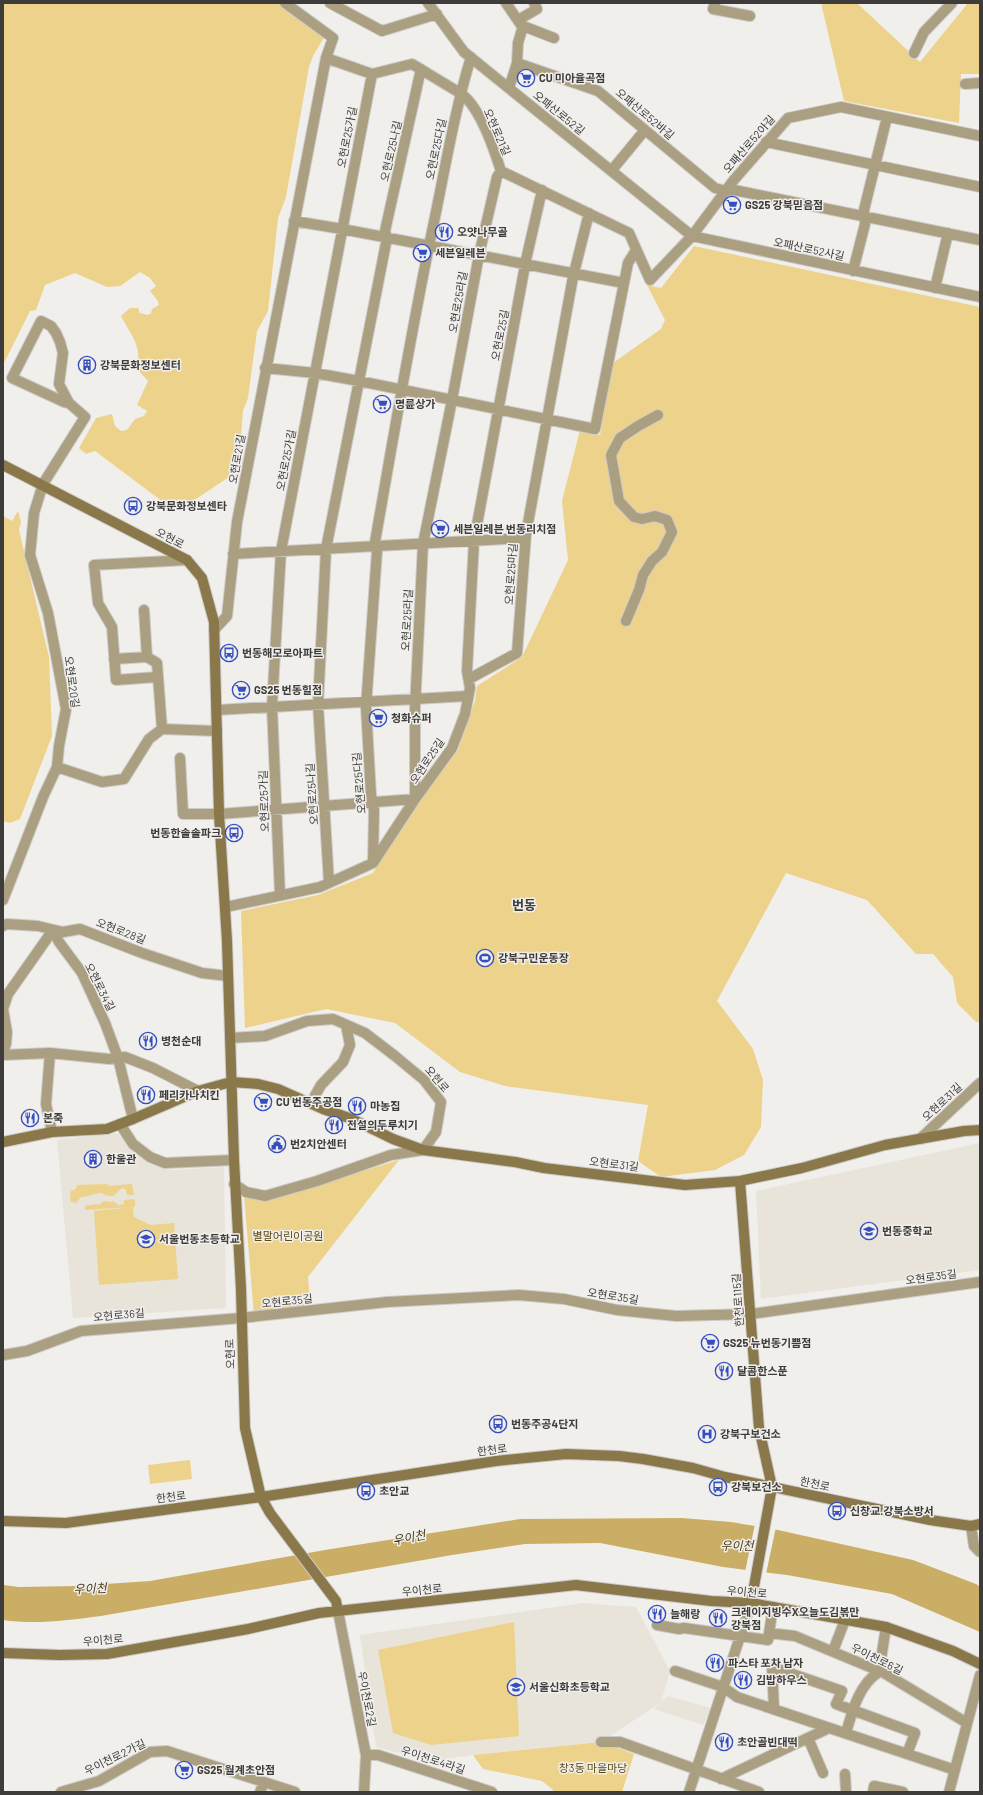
<svg xmlns="http://www.w3.org/2000/svg" width="983" height="1795" viewBox="0 0 983 1795" font-family="Barlow,'Noto Sans KR',sans-serif">
<style>
.built{fill:#e8e4d9}
.green{fill:#edd28c}
.water{fill:#cbae65}
.pier{fill:#f1efec}
.lines{fill:none;stroke-linecap:round;stroke-linejoin:round}
.street-casing{stroke:#cdcbc9;stroke-width:12}
.secondary-casing{stroke:#cdcbc9;stroke-width:12}
.street{stroke:#ab9f81;stroke-width:10}
.secondary{stroke:#8a784a;stroke-width:10}
.labels{text-anchor:middle;stroke-width:3;stroke-linejoin:round;paint-order:stroke}
.poi-label{font-size:11px;font-weight:bold;fill:#3d3c3b;stroke:#f1efec;text-anchor:start}
.street-label{font-size:11px;fill:#3d3c3b;stroke:#f1efec}
.park-label{font-size:11px;fill:#5e4a11;stroke:#f1efec}
.water-label{font-size:12px;font-style:italic;fill:#463a19;stroke:#f1efec}
.quarter-label{font-size:13px;font-weight:bold;fill:#3d3c3b;stroke:#f1efec}
</style>
<rect width="100%" height="100%" fill="#f1efec"/>
<path class="built" d="M117 1133 131 1148 151 1163 171 1170 224 1167 226 1308 73 1318 57 1140Z
M980 1143V1270L761 1299 756 1191Z
M583 1603 636 1607 670 1671 661 1702 668 1696 711 1708 703 1725 654 1709 660 1703 601 1742 473 1755 431 1761 376 1747 360 1635Z"/>
<path class="green" d="M3 3H284L325 36 313 56 309 67 286 197 278 218 268 311 257 331 248 398 243 411 238 471 199 497 182 507 172 501 163 502 95 451 86 454 79 448 96 418 112 414 115 426 121 431 127 430 135 419 144 416 147 411 137 405 148 381 137 369C142 345 132 337 121 316L130 308H138L140 313 148 315 151 313 152 309 159 305 158 301 150 291 156 286 150 278 140 272 120 286 107 287 75 273 45 285 36 310 30 311 3 365Z
M821 3H857L920 62 968 3H980V74H961L959 123 844 101Z
M694 246 980 307V1022H976L957 1003 953 977 933 954H916L867 900 786 873 717 1001 753 1049 763 1080 761 1127 744 1155 715 1170 661 1177 638 1161 648 1105 505 1086 460 1072 395 1023 326 1009 245 1028 241 911 318 895 373 873 409 815 458 750 475 701 477 686 522 657 568 560 562 501 580 430 600 435 613 363 661 329 665 320 647 285 661 288Z
M18 511 21 522 19 530 49 657 52 736 20 819 10 823 3 821V516L12 521Z
M399 1160 308 1277 311 1310 254 1316 244 1195 275 1198Z
M107 1184 109 1186 132 1184 134 1195H127L126 1190 123 1188C118 1190 117 1194 113 1196 108 1197 105 1194 100 1193 98 1193 86 1197 81 1197L76 1203 71 1202 70 1194 71 1191 76 1189 77 1185Z
M133 1199 135 1200V1207L85 1210V1206L96 1204 99 1205 104 1201 110 1202 113 1201 119 1205 124 1204V1200Z
M133 1207 134 1217 151 1225 174 1223 178 1279 99 1285 94 1211Z
M190 1460 192 1479 150 1484 148 1465Z
M514 1622 519 1736 431 1745 393 1733 378 1650Z
M601 1742 634 1754 622 1792H553V1790L542 1781 483 1769 473 1755Z"/>
<path class="water" d="M682 1518 731 1522 778 1530 913 1560 976 1584 980 1587V1632L892 1594 787 1575 723 1567 600 1543 525 1544 452 1555 101 1616C69 1620 36 1625 3 1620V1585L19 1587 76 1586 150 1581 325 1550 520 1519Z"/>
<path class="pier" d="M755 1524 776 1527 766 1574 745 1572Z"/>
<g class="lines">
<defs>
<path id="street" d="M330 3 382 31 437 14
M428 3 464 52 692 236 980 297
M506 3 521 25
M715 3 713 9 750 16
M518 20 537 9 534 3
M523 26 554 38
M914 53 924 32 952 3
M326 58 372 74 412 64 460 93C480 106 494 149 501 171L629 233 650 280 692 236 733 181 788 118 841 107 980 136
M517 63 598 91 715 188 726 191 734 190 980 240
M965 84 980 83
M509 88 517 63 518 43 523 26
M766 142 980 187
M612 170 645 130
M294 221 342 229 624 283
M853 271 865 224 864 210 887 117
M935 288 948 233
M265 368 315 373 359 381 595 429 628 263 636 250
M233 554 525 538
M144 610 147 657 157 663 162 729
M626 621 639 590 643 575 652 561 662 552 672 532 667 520 655 516 642 519 634 517 619 501 611 455 620 438 638 426 658 415
M214 630 227 616 237 522 326 58 333 38 285 3
M114 659 147 657
M157 677 116 680 112 627 98 603 94 565 187 560
M469 679 517 653 526 534 573 277 589 213
M217 710 468 696
M180 758 183 814H219L415 799
M57 767 102 782 124 779 149 739 162 729 217 731
M415 799V708L423 544 452 400 479 255 497 177 501 171
M373 863 374 810 371 795 366 707 377 551 375 542C394 434 412 325 435 217 446 163 455 110 471 57
M329 883 318 704 326 549 387 238 385 231 421 69
M280 895 272 706 281 551 372 74
M3 900 43 797 57 767 59 746 66 709 48 613 30 555 34 513 43 484 85 417 69 403 59 384 63 353 60 342 56 333 51 326 41 321 12 378 64 402 69 403
M226 907 320 887 373 863 415 799 452 748 465 714 470 688 467 671 474 541 526 260 542 190
M3 926 7 924 38 926 63 932 80 929 142 953 202 973 228 976
M230 1038 265 1036 307 1021 333 1019 365 1033 395 1056 424 1080 441 1102 436 1132 423 1150 391 1155 317 1181 265 1196 246 1192 234 1184
M3 1053 6 1044 7 1032 3 1009 8 994 53 930 59 942 82 973 105 1023 118 1058 133 1119
M50 1053 46 1104 52 1132
M3 1055 50 1053 109 1059 125 1057 153 1068 198 1091
M311 1103 321 1085 343 1062 350 1045 346 1025
M120 1124 133 1144 150 1157 165 1163 234 1160
M920 1139 980 1083
M3 1355 27 1351 81 1331 241 1318 387 1302 519 1295 564 1299 617 1310 676 1316 751 1314 980 1282
M971 1526 974 1546 980 1552
M338 1611 366 1755 364 1792
M657 1625 679 1629 684 1628 768 1640 773 1607
M769 1633 795 1636 884 1673 967 1723
M833 1651 845 1620
M675 1671 723 1687 737 1697 955 1770
M774 1709 772 1667 842 1691 836 1704 915 1733 907 1754
M846 1733C852 1712 859 1684 879 1672L886 1627
M808 1738 823 1773
M601 1742H620L759 1792
M366 1755H378L492 1792
M845 1774 846 1792
M721 1779 829 1728
M61 1792 99 1781 150 1752 167 1751 295 1792
M260 1792 264 1782
M689 1792 751 1603
M873 1792 874 1786 903 1792
M949 1792 980 1675"/>
<path id="secondary" d="M3 465 187 560 202 578 214 622 219 814 227 941 234 1160 241 1289 245 1428 261 1497 270 1513 336 1601 338 1611
M3 1142 52 1132 107 1129 133 1119 198 1091 231 1082 258 1084 278 1089 323 1109 352 1119 393 1139 423 1150 515 1162 544 1168 685 1185 740 1181 802 1168 885 1145 964 1131 980 1130
M740 1181 759 1428 772 1487 751 1603
M3 1521 66 1523 261 1497 496 1461 566 1454 619 1456 643 1459 693 1468 725 1477 930 1520 971 1526 980 1524
M3 1653 60 1655 107 1654 248 1629 319 1613 576 1585 711 1601 751 1603 886 1627 953 1651 980 1664"/>
</defs>
<use href="#street" class="street-casing"/>
<use href="#secondary" class="secondary-casing"/>
<use href="#street" class="street"/>
<use href="#secondary" class="secondary"/>
</g>
<defs>
<symbol id="supermarket-ring" viewBox="-11 -11 22 22"><circle r="9.5" fill="#f1efec" stroke="#354ec0" stroke-width="1.5"/><path d="M-6-5.5h2.5l.6 2H6L4.5 2H-2.5L-4.4-4H-6ZM-1.5 3.2a1.3 1.3 0 1 0 .1 0ZM3 3.2a1.3 1.3 0 1 0 .1 0Z" fill="#354ec0"/></symbol>
<symbol id="restaurant-ring" viewBox="-11 -11 22 22"><circle r="9.5" fill="#f1efec" stroke="#354ec0" stroke-width="1.5"/><path d="M-5-6h1v4h1v-4h1v4h1v-4h1v5L-1.5 .5V6h-2V.5L-5-1ZM5-6V6H3V1.5H1.5Q1.5-4 5-6Z" fill="#354ec0"/></symbol>
<symbol id="building-ring" viewBox="-11 -11 22 22"><circle r="9.5" fill="#f1efec" stroke="#354ec0" stroke-width="1.5"/><path d="M-4-6H4V6H1V3H-1V6H-4ZM-2.5-4.3h1.7v1.8h-1.7ZM.8-4.3h1.7v1.8H.8ZM-2.5-1h1.7V.8h-1.7ZM.8-1h1.7V.8H.8Z" fill="#354ec0"/></symbol>
<symbol id="bus-ring" viewBox="-11 -11 22 22"><circle r="9.5" fill="#f1efec" stroke="#354ec0" stroke-width="1.5"/><path d="M-5-6H5V4H4V6H2V4H-2V6H-4V4H-5ZM-3.5-4V0h7V-4ZM-3.5 1.2v1.5H-2V1.2ZM2 1.2v1.5H3.5V1.2Z" fill="#354ec0"/></symbol>
<symbol id="stadium-ring" viewBox="-11 -11 22 22"><circle r="9.5" fill="#f1efec" stroke="#354ec0" stroke-width="1.5"/><path d="M0-5a6.5 5 0 1 0 0 10a6.5 5 0 1 0 0-10ZM-3.5-1.8h7v3.6h-7Z" fill="#354ec0"/></symbol>
<symbol id="civic-ring" viewBox="-11 -11 22 22"><circle r="9.5" fill="#f1efec" stroke="#354ec0" stroke-width="1.5"/><path d="M-.6-6.5H3V-4.5H.6V-3L4-1V1h2V6H-6V1h2V-1L-.6-3ZM-1.2 2.5V6h2.4V2.5Z" fill="#354ec0"/></symbol>
<symbol id="school-ring" viewBox="-11 -11 22 22"><circle r="9.5" fill="#f1efec" stroke="#354ec0" stroke-width="1.5"/><path d="M0-5L7-2L0 1L-7-2ZM-4 1L0 2.5L4 1V4Q0 6-4 4Z" fill="#354ec0"/></symbol>
<symbol id="hospital-ring" viewBox="-11 -11 22 22"><circle r="9.5" fill="#f1efec" stroke="#354ec0" stroke-width="1.5"/><path d="M-5-5h3v3.5h4V-5h3V5h-3V1.5h-4V5h-3Z" fill="#354ec0"/></symbol>
</defs>
<g fill-rule="evenodd">
<use href="#supermarket-ring" x="516" y="68" width="20" height="20"/>
<use href="#supermarket-ring" x="722" y="195" width="20" height="20"/>
<use href="#restaurant-ring" x="434" y="222" width="20" height="20"/>
<use href="#supermarket-ring" x="412" y="243" width="20" height="20"/>
<use href="#building-ring" x="77" y="355" width="20" height="20"/>
<use href="#supermarket-ring" x="372" y="394" width="20" height="20"/>
<use href="#bus-ring" x="123" y="496" width="20" height="20"/>
<use href="#supermarket-ring" x="430" y="519" width="20" height="20"/>
<use href="#bus-ring" x="219" y="643" width="20" height="20"/>
<use href="#supermarket-ring" x="231" y="680" width="20" height="20"/>
<use href="#supermarket-ring" x="368" y="708" width="20" height="20"/>
<use href="#bus-ring" x="224" y="823" width="20" height="20"/>
<use href="#stadium-ring" x="475" y="948" width="20" height="20"/>
<use href="#restaurant-ring" x="138" y="1031" width="20" height="20"/>
<use href="#restaurant-ring" x="136" y="1085" width="20" height="20"/>
<use href="#supermarket-ring" x="253" y="1092" width="20" height="20"/>
<use href="#restaurant-ring" x="347" y="1096" width="20" height="20"/>
<use href="#restaurant-ring" x="20" y="1108" width="20" height="20"/>
<use href="#restaurant-ring" x="324" y="1115" width="20" height="20"/>
<use href="#civic-ring" x="267" y="1134" width="20" height="20"/>
<use href="#building-ring" x="83" y="1149" width="20" height="20"/>
<use href="#school-ring" x="859" y="1221" width="20" height="20"/>
<use href="#school-ring" x="136" y="1229" width="20" height="20"/>
<use href="#supermarket-ring" x="700" y="1333" width="20" height="20"/>
<use href="#restaurant-ring" x="714" y="1361" width="20" height="20"/>
<use href="#bus-ring" x="488" y="1414" width="20" height="20"/>
<use href="#hospital-ring" x="697" y="1424" width="20" height="20"/>
<use href="#bus-ring" x="708" y="1477" width="20" height="20"/>
<use href="#bus-ring" x="356" y="1481" width="20" height="20"/>
<use href="#bus-ring" x="827" y="1501" width="20" height="20"/>
<use href="#restaurant-ring" x="647" y="1604" width="20" height="20"/>
<use href="#restaurant-ring" x="708" y="1608" width="20" height="20"/>
<use href="#restaurant-ring" x="705" y="1653" width="20" height="20"/>
<use href="#restaurant-ring" x="733" y="1670" width="20" height="20"/>
<use href="#school-ring" x="506" y="1677" width="20" height="20"/>
<use href="#restaurant-ring" x="714" y="1732" width="20" height="20"/>
<use href="#supermarket-ring" x="174" y="1760" width="20" height="20"/>
</g>
<g class="labels">
<g class="poi-label">
<text x="539" y="82">CU 미아율곡점</text>
<text x="745" y="209">GS25 강북믿음점</text>
<text x="457" y="236">오얏나무골</text>
<text x="435" y="257">세븐일레븐</text>
<text x="100" y="369">강북문화정보센터</text>
<text x="395" y="408">명륜상가</text>
<text x="146" y="510">강북문화정보센타</text>
<text x="453" y="533">세븐일레븐 번동리치점</text>
<text x="242" y="657">번동해모로아파트</text>
<text x="254" y="694">GS25 번동힐점</text>
<text x="391" y="722">청화슈퍼</text>
<text x="221" y="837" text-anchor="end">번동한솔솔파크</text>
<text x="498" y="962">강북구민운동장</text>
<text x="161" y="1045">병천순대</text>
<text x="159" y="1099">페리카나치킨</text>
<text x="276" y="1106">CU 번동주공점</text>
<text x="370" y="1110">마농집</text>
<text x="43" y="1122">본죽</text>
<text x="347" y="1129">전설의두루치기</text>
<text x="290" y="1148">번2치안센터</text>
<text x="106" y="1163">한울관</text>
<text x="882" y="1235">번동중학교</text>
<text x="159" y="1243">서울번동초등학교</text>
<text x="723" y="1347">GS25 뉴번동기쁨점</text>
<text x="737" y="1375">달콤한스푼</text>
<text x="511" y="1428">번동주공4단지</text>
<text x="720" y="1438">강북구보건소</text>
<text x="731" y="1491">강북보건소</text>
<text x="379" y="1495">초안교</text>
<text x="850" y="1515">신창교.강북소방서</text>
<text x="731" y="1616">크레이지빙수X오늘도김볶만<tspan x="731" dy="13">강북점</tspan></text>
<text x="670" y="1618">늘해랑</text>
<text x="728" y="1667">파스타 포차 남자</text>
<text x="756" y="1684">김밥하우스</text>
<text x="529" y="1691">서울신화초등학교</text>
<text x="737" y="1746">초안골빈대떡</text>
<text x="197" y="1774">GS25 월계초안점</text>
</g>
<g class="street-label">
<text transform="translate(559 113) rotate(39)" y="4">오패산로52길</text>
<text transform="translate(645 114) rotate(40)" y="4">오패산로52바길</text>
<text transform="translate(497 132) rotate(66)" y="4">오현로21길</text>
<text transform="translate(347 137) rotate(-79)" y="4">오현로25가길</text>
<text transform="translate(749 144) rotate(-49)" y="4">오패산로52아길</text>
<text transform="translate(436 149) rotate(-78)" y="4">오현로25다길</text>
<text transform="translate(391 151) rotate(-77)" y="4">오현로25나길</text>
<text transform="translate(809 249) rotate(12)" y="4">오패산로52사길</text>
<text transform="translate(458 302) rotate(-80)" y="4">오현로25라길</text>
<text transform="translate(500 335) rotate(-79)" y="4">오현로25길</text>
<text transform="translate(237 459) rotate(-80)" y="4">오현로21길</text>
<text transform="translate(286 460) rotate(-79)" y="4">오현로25가길</text>
<text transform="translate(170 538) rotate(28)" y="4">오현로</text>
<text transform="translate(511 574) rotate(-86)" y="4">오현로25마길</text>
<text transform="translate(407 620) rotate(-87)" y="4">오현로25라길</text>
<text transform="translate(72 682) rotate(82)" y="4">오현로20길</text>
<text transform="translate(427 761) rotate(-56)" y="4">오현로25길</text>
<text transform="translate(359 783) rotate(-95)" y="4">오현로25다길</text>
<text transform="translate(312 794) rotate(-94)" y="4">오현로25나길</text>
<text transform="translate(264 801) rotate(-92)" y="4">오현로25가길</text>
<text transform="translate(121 931) rotate(21)" y="4">오현로28길</text>
<text transform="translate(100 987) rotate(63)" y="4">오현로34길</text>
<text transform="translate(437 1079) rotate(50)" y="4">오현로</text>
<text transform="translate(942 1102) rotate(-43)" y="4">오현로31길</text>
<text transform="translate(614 1164) rotate(7)" y="4">오현로31길</text>
<text transform="translate(931 1277) rotate(-8)" y="4">오현로35길</text>
<text transform="translate(613 1296) rotate(9)" y="4">오현로35길</text>
<text transform="translate(738 1300) rotate(-94)" y="4">한천로115길</text>
<text transform="translate(287 1301) rotate(-6)" y="4">오현로35길</text>
<text transform="translate(119 1315) rotate(-5)" y="4">오현로36길</text>
<text transform="translate(230 1354) rotate(-92)" y="4">오현로</text>
<text transform="translate(492 1450) rotate(-7)" y="4">한천로</text>
<text transform="translate(815 1484) rotate(12)" y="4">한천로</text>
<text transform="translate(171 1497) rotate(-7)" y="4">한천로</text>
<text transform="translate(422 1590) rotate(-6)" y="4">우이천로</text>
<text transform="translate(747 1592) rotate(5)" y="4">우이천로</text>
<text transform="translate(103 1640) rotate(-5)" y="4">우이천로</text>
<text transform="translate(877 1659) rotate(26)" y="4">우이천로6길</text>
<text transform="translate(367 1699) rotate(79)" y="4">우이천로2길</text>
<text transform="translate(115 1757) rotate(-26)" y="4">우이천로2가길</text>
<text transform="translate(433 1760) rotate(18)" y="4">우이천로4라길</text>
</g>
<g class="park-label">
<text x="288" y="1240">별말어린이공원</text>
<text x="593" y="1772">창3동 마을마당</text>
</g>
<g class="water-label">
<text transform="translate(409 1538) rotate(-11)" y="4">우이천</text>
<text x="737" y="1550">우이천</text>
<text transform="translate(90 1589) rotate(-3)" y="4">우이천</text>
</g>
<g class="quarter-label">
<text x="524" y="910">번동</text>
</g>
</g>
<rect width="983" height="1795" fill="none" stroke="#3d3c3b" stroke-width="8"/>
</svg>
